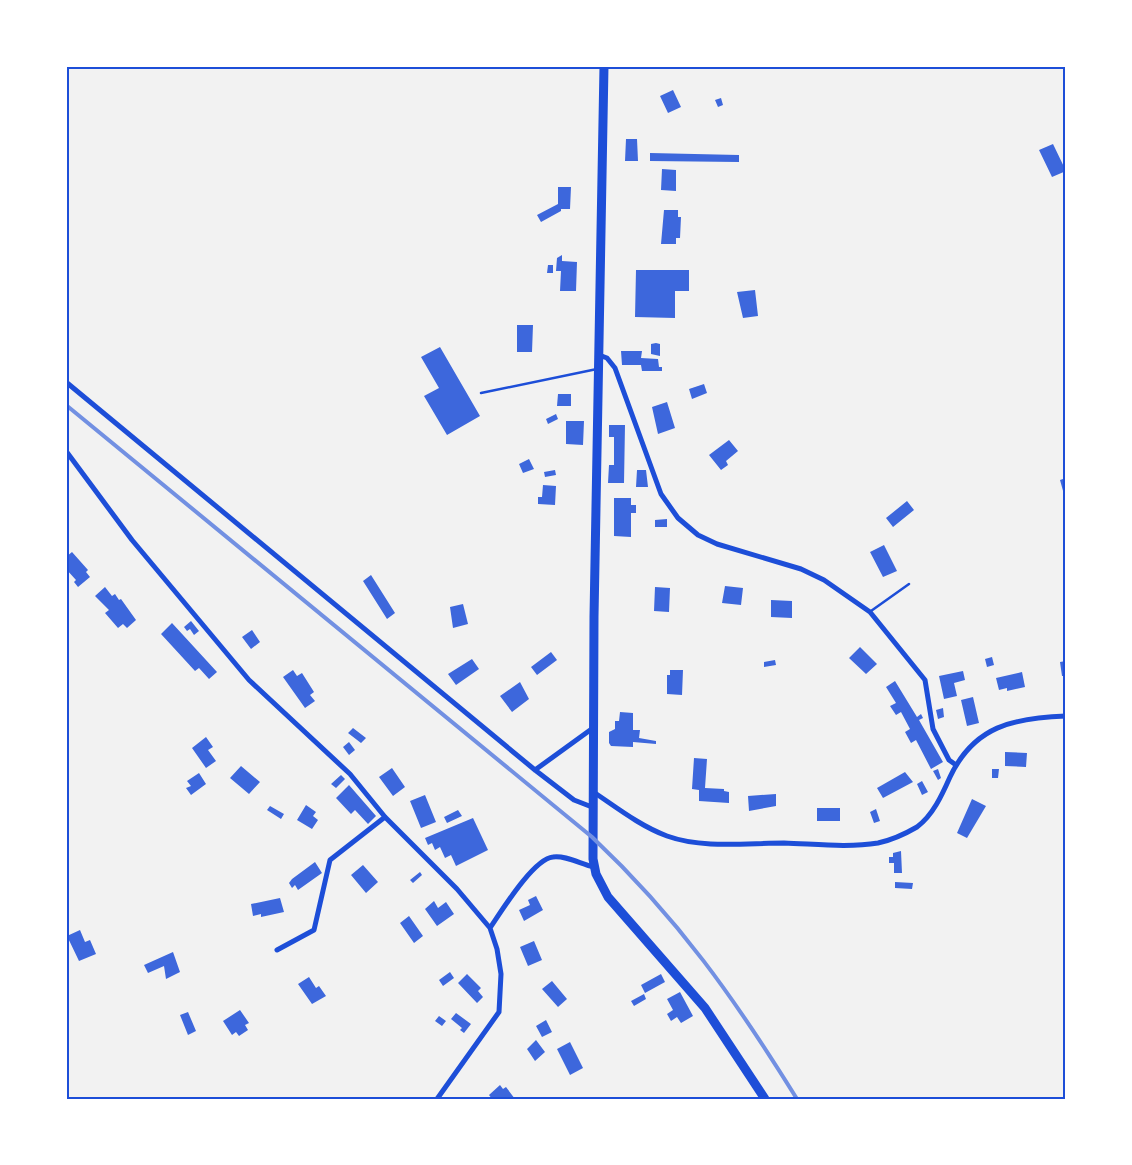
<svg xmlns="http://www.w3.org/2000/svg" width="1132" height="1165" viewBox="0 0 1132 1165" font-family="'Playfair Display',serif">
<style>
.building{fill:#3d67dc}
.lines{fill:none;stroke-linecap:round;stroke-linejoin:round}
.service{stroke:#1d4ed8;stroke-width:2.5}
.minor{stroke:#1d4ed8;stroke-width:5}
.primary{stroke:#1d4ed8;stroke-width:9}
.rail{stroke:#7290e2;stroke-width:4}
.neatline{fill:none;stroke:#1d4ed8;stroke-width:2}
</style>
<rect width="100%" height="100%" fill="#f2f2f2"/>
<path class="building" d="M673 90 681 107 668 113 660 96Z
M721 98 723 105 718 107 715 100Z
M626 139H637L638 161H625Z
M1053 144 1066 171 1052 177 1039 150Z
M650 153 739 155V162L650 161Z
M662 169 676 170V191L661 190Z
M558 187H571L570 209H561V211L541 222 537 215 558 204Z
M664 210H678V217H681L680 238H676V244H661Z
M562 255V261L577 262 576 291H560L561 271H556L557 258Z
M548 265H553V273H547Z
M636 270H689V291H675V318L635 317Z
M755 290 758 316 743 318 737 292Z
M517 325H533L532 352H517Z
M656 343 660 344V356L651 354V344Z
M440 347 480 416 447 435 424 396 439 388 421 357Z
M621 351H642L641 358 658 359 659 367H662V371H642L641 365H622Z
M704 384 707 393 692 399 689 389Z
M558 394H571V406H557Z
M667 402 675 428 658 434 652 407Z
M556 414 558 419 548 424 546 419Z
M566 421H584L583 445 566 444Z
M609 425H625L624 483H608L609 465H614V437H609Z
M729 440 738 451 726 461 728 465 721 470 709 455Z
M529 459 534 469 523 473 519 464Z
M555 470 556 475 545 477 544 472Z
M637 470H646L648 487H636Z
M1066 478V498H1065L1060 480Z
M543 485 556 486 555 505 538 504V497H542Z
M614 498H631V505H636V513H631V537L614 536Z
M907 501 914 510 893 527 886 518Z
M667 519V527H655V520Z
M884 545 897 571 883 577 870 552Z
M72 552 88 570 86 572 90 577 78 587 74 582 76 580 66 569V557Z
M371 575 395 613 387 619 363 581Z
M725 586 743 588 741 605 722 603Z
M105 587 112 596 115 594 119 600 121 599 136 620 127 628 123 624 118 628 105 613 109 610 95 596Z
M655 587 670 588 669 612 654 611Z
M771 600 792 601V618L771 617Z
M463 604 468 624 453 628 450 607Z
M191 621 199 631 194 635 190 629 187 631 184 627Z
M172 623 217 672 209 679 199 668 195 671 161 634Z
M252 630 260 642 251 649 242 637Z
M860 647 877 664 866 674 849 658Z
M551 652 557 660 537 675 531 667Z
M992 657 994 665 987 667 985 659Z
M472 659 479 669 456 685 448 674Z
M775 660 776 665 764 667V662Z
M1066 661V676H1062L1060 662Z
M293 670 297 676 302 673 314 692 310 695 315 701 305 708 283 677Z
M670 670H683L682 695 667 694V675H670Z
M963 671 965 680 954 683 957 696 944 699 939 676Z
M1022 672 1025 687 1007 691V688L999 690 996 678Z
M895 681 917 717 921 714 923 718 919 720 943 762 931 769 916 740 911 743 905 732 910 729 901 712 896 715 890 706 896 703 886 687Z
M520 682 529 699 512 712 500 696Z
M973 697 979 723 967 726 961 700Z
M943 708 944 717 938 719 936 710Z
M620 712 633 713V730H640L639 738 656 741V744L633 742V747L611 746 609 743V732L615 729V721H619Z
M353 728 366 738 361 743 348 733Z
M206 737 213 747 208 750 216 761 206 768 192 748Z
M349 742 355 750 349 755 343 747Z
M1005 752 1027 753 1026 767 1005 766Z
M694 758 707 759 705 788 724 789V791L729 792V803L699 801V790L692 789Z
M241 766 260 782 249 794 230 778Z
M392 768 405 787 393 796 379 777Z
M938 769 941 778 938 780 933 771Z
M992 769H999L998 778H992Z
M905 772 913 782 883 798 877 788Z
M199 773 206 784 191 795 186 788 191 786 187 781Z
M341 775 345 779 336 788 331 784Z
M922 781 928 792 922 795 917 784Z
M349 785 376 816 368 824 355 810 351 814 336 798Z
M776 794V806L749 811 748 796Z
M425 795 436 822 421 828 410 801Z
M972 799 986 806 967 838 957 833Z
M306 805 316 812 313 816 318 820 312 829 297 820Z
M270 806 284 814 281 819 267 810Z
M817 808H840V821H817Z
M876 809 880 821 874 823 870 812Z
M458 810 462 816 447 823 444 817Z
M473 818 488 850 456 866 451 855 445 858 440 847 435 850 432 843 428 845 425 838Z
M901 851 902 873H894V863H889V857H893V853Z
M315 862 322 873 298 890 295 885 292 888 289 883 292 879Z
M363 865 378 882 366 893 351 875Z
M420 872 422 875 413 883 410 880Z
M895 882 913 883 912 889 895 888Z
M536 896 543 910 524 921 519 910 530 905 528 900Z
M280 898 284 912 261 917V914L253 916 251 904Z
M434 901 438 908 446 902 454 914 437 926 425 909Z
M409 916 423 936 414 943 400 923Z
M80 930 85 942 90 940 96 954 79 961 67 936Z
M534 941 542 960 528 966 520 947Z
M173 952 180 972 166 979 164 966 148 973 144 965Z
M450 972 454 978 443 986 439 980Z
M467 974 481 988 478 991 483 997 477 1003 458 983Z
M661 974 665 982 645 993 641 985Z
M309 977 316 988 319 986 326 996 312 1004 298 984Z
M552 981 567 999 558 1007 542 989Z
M680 992 693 1016 681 1023 677 1017 671 1021 667 1014 673 1010 667 999Z
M644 994 646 999 634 1006 631 1001Z
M240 1010 249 1023 245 1025 248 1030 239 1036 236 1032 232 1035 223 1021Z
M188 1012 196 1031 188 1035 180 1015Z
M456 1013 471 1024 464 1033 460 1030 462 1028 451 1019Z
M439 1016 446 1021 442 1026 435 1021Z
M546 1020 552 1032 542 1037 536 1026Z
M536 1040 545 1052 535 1061 527 1049Z
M570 1042 583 1068 570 1075 557 1049Z
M500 1085 503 1089 506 1087 515 1099H492L489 1095Z"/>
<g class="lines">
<path class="service" d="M481 393 597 369
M871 611 909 584"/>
<path class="minor" d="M599 355 607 358 615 368 661 494 678 518 698 535 717 544 801 569 824 580 870 612 925 680 933 729 949 760 956 765
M66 382 535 770 574 800 592 807
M66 451 132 540 249 680 350 774 385 817 457 889 490 928
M535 770 593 728
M592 791C616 807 640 826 667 836 703 849 746 843 784 843 815 844 848 848 878 843 892 840 905 834 917 827 933 815 942 795 950 777 974 726 1013 718 1066 716
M277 950 314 930 330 860 385 817
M437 1099 499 1012 501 974 497 949 490 928C501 912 533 859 553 857 565 855 581 864 594 867"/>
<path class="primary" d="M604 66 594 617 593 859 596 874 608 897 705 1008 765 1099"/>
<path class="rail" d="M66 405 592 837C678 918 735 999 797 1099"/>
</g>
<rect width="1132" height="1165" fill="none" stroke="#ffffff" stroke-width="135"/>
<rect x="68" y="68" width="996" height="1030" class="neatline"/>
</svg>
